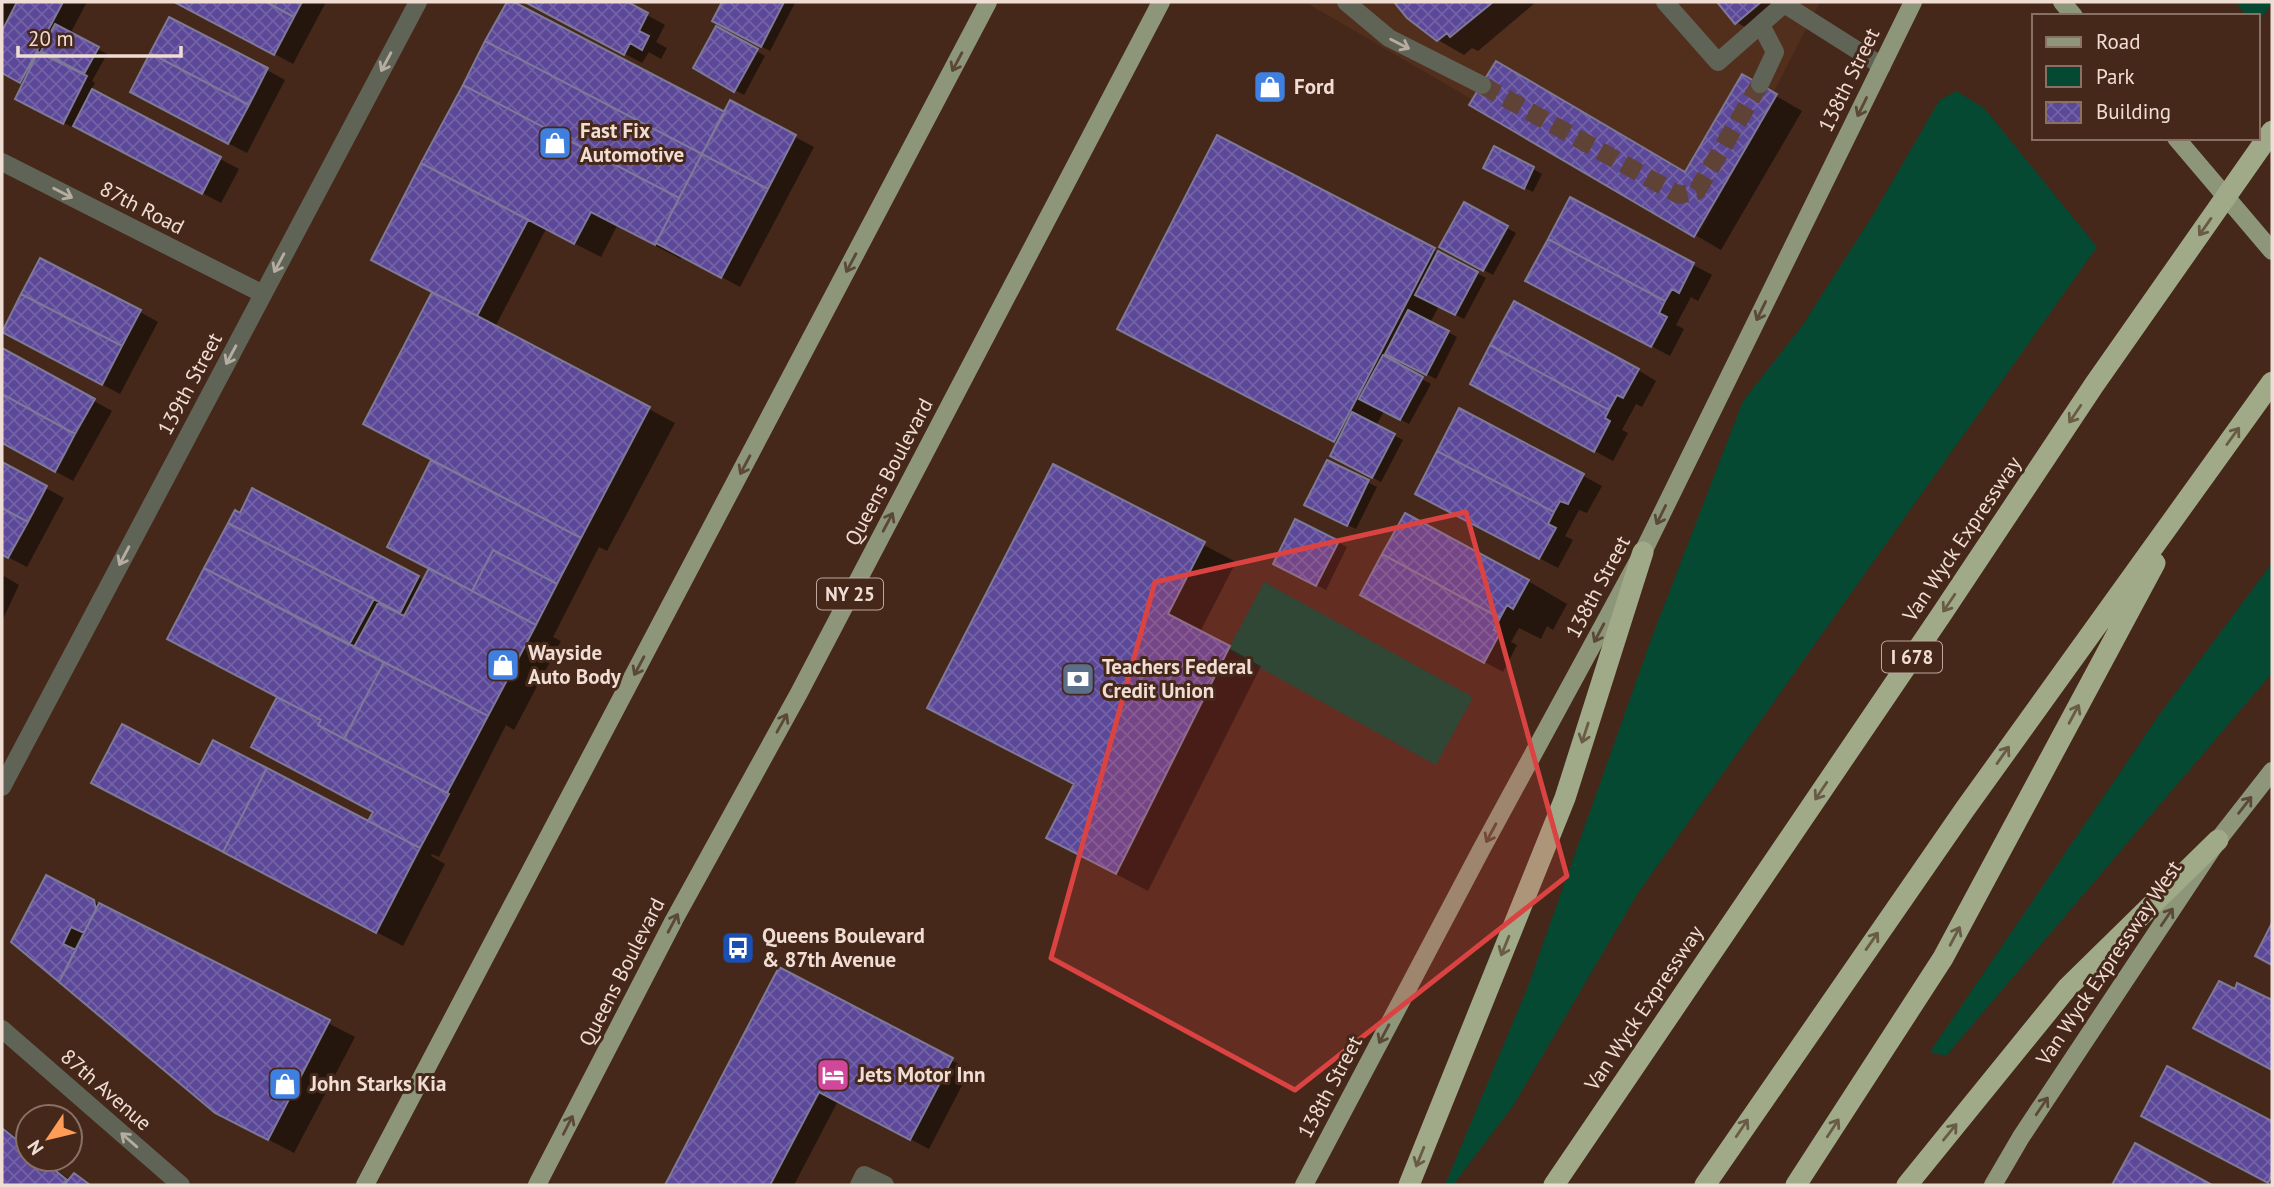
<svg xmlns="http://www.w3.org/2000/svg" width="2274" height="1187" viewBox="0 0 2274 1187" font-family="'PT Sans',sans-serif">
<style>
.built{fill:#522e1d}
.green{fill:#064933}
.shadow{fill:#0007;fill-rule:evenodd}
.building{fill:url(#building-cross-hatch);stroke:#7e7999;stroke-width:2}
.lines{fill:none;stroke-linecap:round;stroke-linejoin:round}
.minor-tunnel{stroke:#5f4336;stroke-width:18;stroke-dasharray:18 9;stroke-linecap:butt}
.minor{stroke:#606456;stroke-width:18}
.major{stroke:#8e967a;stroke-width:18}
.highway{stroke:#a0aa88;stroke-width:21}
.oneway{stroke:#b6ada2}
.oneway2{stroke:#5b4937}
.oneway3{stroke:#695c46}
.marked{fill:#da4342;fill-opacity:0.2;stroke:#da4342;stroke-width:5;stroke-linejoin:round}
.labels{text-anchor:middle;stroke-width:6;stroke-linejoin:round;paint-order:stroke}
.shield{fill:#45281a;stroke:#bda79c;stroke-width:2}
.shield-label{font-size:19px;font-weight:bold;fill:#f0ddd4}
.street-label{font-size:21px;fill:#f0ddd4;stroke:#45281a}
.poi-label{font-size:21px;font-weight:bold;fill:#f0ddd4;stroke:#45281a;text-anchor:start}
</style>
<defs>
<pattern id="building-cross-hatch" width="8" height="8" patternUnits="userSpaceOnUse" patternTransform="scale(1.75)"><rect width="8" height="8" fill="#5c4899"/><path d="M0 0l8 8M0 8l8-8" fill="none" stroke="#7462a6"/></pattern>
</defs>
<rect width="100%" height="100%" fill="#45281a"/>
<path class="built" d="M1305 2H1820L1701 233Z"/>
<path class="green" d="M2235 2H2272V3L2258 23V16H2247Z
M1956 91 1984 108 2097 247 1638 893 1513 1106 1453 1185H1445L1527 989 1652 637 1743 401 1802 326 1873 215 1939 101Z
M2272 563V673L1946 1056 1930 1052 2159 715Z
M1264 582 1473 697 1436 765 1228 650Z"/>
<path class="shadow" d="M2 2H87L70 34 107 54 92 81 95 83 91 90 239 169 221 203 74 124 72 127 26 103 24 84 2 72ZM57 58 75 69 74 72 55 62Z
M179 2H326L293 64Z
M509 2 726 114 731 103 814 147 740 287 683 256 681 259 617 226 601 257 546 229 495 327 675 423 607 551 599 547 553 637 561 641 514 730 506 725 439 857 432 854 431 856 445 864 403 946 111 793 201 767 369 823 375 812 253 747 279 697 240 515 253 491 425 581 431 569 389 546 433 460 434 292 373 259ZM393 608 412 618 411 621 391 611Z
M528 2H624L665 25 656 42 667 48 661 59 649 52 642 63Z
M724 2H794L795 3 770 51 714 21Z
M1396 2H1536L1478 51 1472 48 1464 55 1438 40 1409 17Z
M1719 2H1775L1745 27 1736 22Z
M717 28 765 56 744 95 695 68Z
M267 70 285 80 247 153 150 102Z
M1742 76 1802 111 1721 250 1472 104 1685 174Z
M1218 137 1486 278 1464 319 1439 306 1430 323 1457 337 1436 379 1408 364 1405 370 1431 384 1409 424 1384 411 1376 426 1403 440 1381 482 1332 455 1338 444 1119 329Z
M1533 169 1542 174 1533 192 1494 172Z
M1571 199 1712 275 1698 301 1691 297 1676 325 1684 329 1670 356 1546 290Z
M1464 204 1516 233 1493 275 1441 246Z
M140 312 158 322 120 394 22 341Z
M2 350 112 411 73 481 2 442Z
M1638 370 1656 381 1642 407 1636 404 1622 430 1628 433 1613 461 1490 394Z
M1460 410 1602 486 1587 513 1579 510 1565 536 1573 540 1558 568 1435 503Z
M1328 462 1377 487 1356 529 1315 509Z
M2 464 64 498 27 567 2 554Z
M1054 466 1236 562 1200 632 1261 666 1148 891 1048 838 1075 785 930 708Z
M1296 521 1347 547 1326 590 1284 568Z
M2 575 19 585 2 621Z
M1528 581 1567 604 1553 630 1547 626 1541 639 1519 628 1511 642 1517 645 1503 672 1380 605Z
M47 877 355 1037 294 1153 216 1112 13 941Z
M780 970 970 1070 929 1149 838 1101 794 1185H667Z
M2167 1068 2272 1124V1184L2161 1126Z
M2 1126 28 1147V1159H43L70 1180 74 1175 92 1185H2Z"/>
<path class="building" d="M17 2H63L20 83 2 73V31Z
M177 2H266L294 17 274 55 176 3Z
M266 2H302L294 17Z
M507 2H514L725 112 702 154 485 41Z
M525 2H628L648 13 639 31 649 36 642 50 630 43 624 55Z
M722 2H784L761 47 712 21Z
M1394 2H1493L1450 37 1447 33 1437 41 1407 18Z
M1717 2H1761L1735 24Z
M169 17 268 68 249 105 150 53Z
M55 24 99 47 84 74 41 51Z
M716 26 758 49 734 92 693 68Z
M485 41 702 154 679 198 463 85Z
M38 52 87 76 63 124 15 99Z
M150 53 249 105 228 144 130 92Z
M1496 61 1685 172 1742 74 1777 94 1694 237 1469 105Z
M463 85 679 198 655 245 591 212 574 244 421 163Z
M92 89 221 157 202 194 73 126Z
M730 100 796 135 768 189 702 154Z
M1217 135 1435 248 1334 442 1117 329Z
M1494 146 1534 167 1524 189 1483 168Z
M702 154 768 189 721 278 656 243Z
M421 163 528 220 477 316 371 260Z
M1570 197 1694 263 1679 293 1672 289 1665 301 1548 239Z
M1464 202 1508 226 1483 271 1439 247Z
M1548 239 1665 301 1659 313 1667 317 1651 347 1525 281Z
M1438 251 1478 272 1455 315 1415 295Z
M40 258 141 310 122 346 21 294Z
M432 292 650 407 581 538 363 424Z
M21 294 122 346 102 385 2 332Z
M1514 301 1639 369 1623 398 1617 395 1609 410 1490 345Z
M1408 310 1449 331 1426 375 1385 354Z
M1490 345 1609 410 1605 418 1610 421 1594 452 1470 384Z
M2 348 95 399 75 434 2 394Z
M1383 355 1423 377 1400 420 1359 399Z
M2 394 75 434 55 472 2 443Z
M1459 408 1584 474 1568 504 1560 501 1554 512 1437 451Z
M1352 412 1395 434 1372 478 1330 456Z
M1437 451 1554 512 1548 524 1556 528 1539 559 1415 494Z
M431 460 581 538 557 584 493 550 472 591 387 547Z
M1327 460 1369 480 1347 526 1304 505Z
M2 462 47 486 28 522 2 508Z
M1053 464 1205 542 1168 614 1230 646 1116 874 1046 838 1074 784 927 708Z
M252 488 419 576 400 613 228 523 235 510 240 513Z
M2 508 28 522 8 558 2 555Z
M1405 513 1529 580 1513 609 1507 605 1500 618 1382 554Z
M1295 519 1339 541 1316 586 1273 564Z
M228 523 374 599 349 645 204 568Z
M493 550 557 584 536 625 472 591Z
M1382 554 1500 618 1494 630 1500 633 1484 663 1360 595Z
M204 568 384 662 344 739 318 725 321 720 167 639Z
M429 568 536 625 488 716 354 647 378 603 404 616Z
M384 662 488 716 447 793 344 739Z
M277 697 321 720 318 725 449 794 420 848 368 821 373 812 251 747Z
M122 724 200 765 213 740 267 768 223 852 91 783Z
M267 768 420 848 376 933 223 852Z
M46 875 94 900 96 910 84 933 71 927 63 944 76 950 59 982 11 942Z
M99 903 330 1020 268 1140 215 1113 59 982Z
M2272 923V965L2255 956Z
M779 967 953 1058 910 1140 819 1092 770 1185H665Z
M2219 981 2235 989 2237 983 2272 1000V1070L2193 1028Z
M2167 1066 2272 1121V1175L2268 1183 2141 1116Z
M2 1128 28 1149V1159H41L67 1180 63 1185H2Z
M2135 1143 2212 1185H2112Z
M74 1173 90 1185H64Z"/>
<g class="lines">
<path class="minor-tunnel" d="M1482 85 1679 195 1697 191 1760 84"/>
<path class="minor" d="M1346 2 1389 38 1482 85
M1665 2 1718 62 1784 4 1882 66
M1760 84 1775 52 1761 25
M2 162 263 294
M2 787 418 2
M2 1029 181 1185
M859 1185 864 1175 885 1185"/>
<path class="major" d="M2062 2 2074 16
M2176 138 2272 251
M365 1185 988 2
M537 1185 674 920 799 693 1161 2
M1304 1185 1481 850 1643 552 1913 2
M1993 1185 2021 1137 2218 840 2272 771"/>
<path class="highway" d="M1409 1185 1565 798 1643 552
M1554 1185 1941 615 2094 385 2272 131
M1705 1185 1965 809 2272 382
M1796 1185 1943 958 2155 563
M1907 1185 2067 988 2218 840"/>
</g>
<defs><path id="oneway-shaft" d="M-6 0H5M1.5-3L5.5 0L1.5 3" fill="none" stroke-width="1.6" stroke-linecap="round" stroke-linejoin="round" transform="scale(1.75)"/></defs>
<g class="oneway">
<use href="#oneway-shaft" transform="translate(1400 44) rotate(27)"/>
<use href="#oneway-shaft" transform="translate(386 62) rotate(118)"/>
<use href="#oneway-shaft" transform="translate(63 193) rotate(27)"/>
<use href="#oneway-shaft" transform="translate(279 263) rotate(118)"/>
<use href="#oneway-shaft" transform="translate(231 355) rotate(118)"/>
<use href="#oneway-shaft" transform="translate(124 556) rotate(118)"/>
<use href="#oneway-shaft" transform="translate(129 1140) rotate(-139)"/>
</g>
<g class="oneway2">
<use href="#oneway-shaft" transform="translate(957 62) rotate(118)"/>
<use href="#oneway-shaft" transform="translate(1862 107) rotate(116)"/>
<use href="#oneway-shaft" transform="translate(851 263) rotate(118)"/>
<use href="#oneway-shaft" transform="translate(1761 311) rotate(116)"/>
<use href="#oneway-shaft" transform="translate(745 465) rotate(118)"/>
<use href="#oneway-shaft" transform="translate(1661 515) rotate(116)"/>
<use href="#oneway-shaft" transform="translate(888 522) rotate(-62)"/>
<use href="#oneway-shaft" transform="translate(1599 633) rotate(118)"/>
<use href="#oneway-shaft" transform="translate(639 666) rotate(118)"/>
<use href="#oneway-shaft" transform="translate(782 723) rotate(-61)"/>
<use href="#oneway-shaft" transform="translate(2245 805) rotate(-52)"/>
<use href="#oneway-shaft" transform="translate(1491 833) rotate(118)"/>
<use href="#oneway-shaft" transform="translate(2167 917) rotate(-56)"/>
<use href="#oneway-shaft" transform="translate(673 923) rotate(-62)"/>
<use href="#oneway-shaft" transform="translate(1384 1034) rotate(118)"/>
<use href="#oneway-shaft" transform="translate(2042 1106) rotate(-56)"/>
<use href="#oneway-shaft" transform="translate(568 1125) rotate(-63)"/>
</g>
<g class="oneway3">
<use href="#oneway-shaft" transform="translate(2205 227) rotate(125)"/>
<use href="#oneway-shaft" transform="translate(2075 414) rotate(124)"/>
<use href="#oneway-shaft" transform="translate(2233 436) rotate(-54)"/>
<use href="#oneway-shaft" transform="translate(1949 603) rotate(124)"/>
<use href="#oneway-shaft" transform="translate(2074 714) rotate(-62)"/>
<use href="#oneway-shaft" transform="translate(1585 733) rotate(108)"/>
<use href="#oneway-shaft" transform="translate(2003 755) rotate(-55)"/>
<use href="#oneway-shaft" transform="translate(1821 791) rotate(124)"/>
<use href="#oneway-shaft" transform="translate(1955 936) rotate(-62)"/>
<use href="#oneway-shaft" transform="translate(1872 941) rotate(-55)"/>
<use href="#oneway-shaft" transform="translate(1505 946) rotate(112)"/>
<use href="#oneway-shaft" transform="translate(1742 1128) rotate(-56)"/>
<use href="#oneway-shaft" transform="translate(1833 1128) rotate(-57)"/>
<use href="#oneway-shaft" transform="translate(1950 1132) rotate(-51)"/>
<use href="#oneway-shaft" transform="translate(1420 1157) rotate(112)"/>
</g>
<path class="marked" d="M1466 512 1567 876 1295 1090 1051 958 1155 582Z"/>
<defs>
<symbol id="shop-square" viewBox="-11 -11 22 22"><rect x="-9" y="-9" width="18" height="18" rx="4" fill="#3f7fe0" stroke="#45281a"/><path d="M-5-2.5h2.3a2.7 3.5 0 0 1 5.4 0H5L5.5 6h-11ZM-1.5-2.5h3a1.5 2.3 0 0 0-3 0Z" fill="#fff"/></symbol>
<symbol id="bank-square" viewBox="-11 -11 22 22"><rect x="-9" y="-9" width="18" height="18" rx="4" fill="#5c6f8a" stroke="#45281a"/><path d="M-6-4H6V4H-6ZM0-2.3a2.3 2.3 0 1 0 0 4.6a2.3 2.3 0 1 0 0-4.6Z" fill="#fff"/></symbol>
<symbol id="bus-square" viewBox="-11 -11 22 22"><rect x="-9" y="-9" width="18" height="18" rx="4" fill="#1a4fb4" stroke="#45281a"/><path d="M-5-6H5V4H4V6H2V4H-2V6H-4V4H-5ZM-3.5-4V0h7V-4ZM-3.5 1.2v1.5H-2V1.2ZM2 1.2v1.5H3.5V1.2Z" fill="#fff"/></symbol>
<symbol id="hotel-square" viewBox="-11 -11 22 22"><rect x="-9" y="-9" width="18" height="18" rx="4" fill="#d1479c" stroke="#45281a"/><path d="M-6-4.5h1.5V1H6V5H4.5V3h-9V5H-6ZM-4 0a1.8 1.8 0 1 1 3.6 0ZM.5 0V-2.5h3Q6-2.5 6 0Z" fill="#fff"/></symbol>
</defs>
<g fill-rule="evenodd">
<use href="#shop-square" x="1251" y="68" width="38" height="38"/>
<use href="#shop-square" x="536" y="124" width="38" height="38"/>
<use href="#shop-square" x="484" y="646" width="38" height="38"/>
<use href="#bank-square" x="1059" y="660" width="38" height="38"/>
<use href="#bus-square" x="719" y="929" width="38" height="38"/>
<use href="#hotel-square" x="814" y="1056" width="38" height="38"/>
<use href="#shop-square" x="266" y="1065" width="38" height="38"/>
</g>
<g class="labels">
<g class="shield">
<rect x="817" y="578.5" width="66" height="31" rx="5"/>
<rect x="1882" y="641.5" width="60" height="31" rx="5"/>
</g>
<g class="shield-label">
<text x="850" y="601">NY 25</text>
<text x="1912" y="664">I 678</text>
</g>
<g class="street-label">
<text transform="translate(1849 80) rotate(-64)" y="7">138th Street</text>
<text transform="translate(142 208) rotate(27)" y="7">87th Road</text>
<text transform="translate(190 384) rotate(-62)" y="7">139th Street</text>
<text transform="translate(889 472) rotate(-62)" y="7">Queens Boulevard</text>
<text transform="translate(1962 539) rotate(-56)" y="7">Van Wyck Expressway</text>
<text transform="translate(1598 587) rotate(-62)" y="7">138th Street</text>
<text transform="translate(2109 963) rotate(-56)" y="7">Van Wyck Expressway West</text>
<text transform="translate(622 972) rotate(-63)" y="7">Queens Boulevard</text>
<text transform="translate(1644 1008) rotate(-56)" y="7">Van Wyck Expressway</text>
<text transform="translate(1330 1087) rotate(-62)" y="7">138th Street</text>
<text transform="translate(106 1090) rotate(41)" y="7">87th Avenue</text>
</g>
<g class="poi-label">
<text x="1294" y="94">Ford</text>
<text x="580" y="138">Fast Fix<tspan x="580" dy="24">Automotive</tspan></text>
<text x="528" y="660">Wayside<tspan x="528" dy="24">Auto Body</tspan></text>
<text x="1102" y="674">Teachers Federal<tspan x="1102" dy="24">Credit Union</tspan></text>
<text x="762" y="943">Queens Boulevard<tspan x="762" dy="24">&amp; 87th Avenue</tspan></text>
<text x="858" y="1082">Jets Motor Inn</text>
<text x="310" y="1091">John Starks Kia</text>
</g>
</g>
<rect width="2274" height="1187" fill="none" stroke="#f0ddd4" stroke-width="7"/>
<rect x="2032" y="14" width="228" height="126" fill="#45281a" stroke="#897064" stroke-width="2"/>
<rect x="2046" y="37" width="35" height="10" fill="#8e967a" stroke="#897064" stroke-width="2"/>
<text x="2096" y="49" font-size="21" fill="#f0ddd4">Road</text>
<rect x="2046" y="66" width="35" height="21" fill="#064933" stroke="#897064" stroke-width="2"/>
<text x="2096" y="84" font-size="21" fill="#f0ddd4">Park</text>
<rect x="2046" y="102" width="35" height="21" fill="url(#building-cross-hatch)" stroke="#897064" stroke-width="2"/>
<text x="2096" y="119" font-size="21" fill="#f0ddd4">Building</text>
<g transform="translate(49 1138) rotate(235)"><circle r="33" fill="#45281a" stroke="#897064" stroke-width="2"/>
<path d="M0-5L12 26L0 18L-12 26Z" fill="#fe9c58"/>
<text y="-10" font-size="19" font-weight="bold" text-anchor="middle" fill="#f0ddd4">N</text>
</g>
<path d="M18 46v10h163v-10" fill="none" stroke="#f0ddd4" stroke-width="3.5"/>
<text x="28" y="46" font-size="21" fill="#f0ddd4" stroke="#45281a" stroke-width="5" paint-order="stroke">20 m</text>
</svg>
